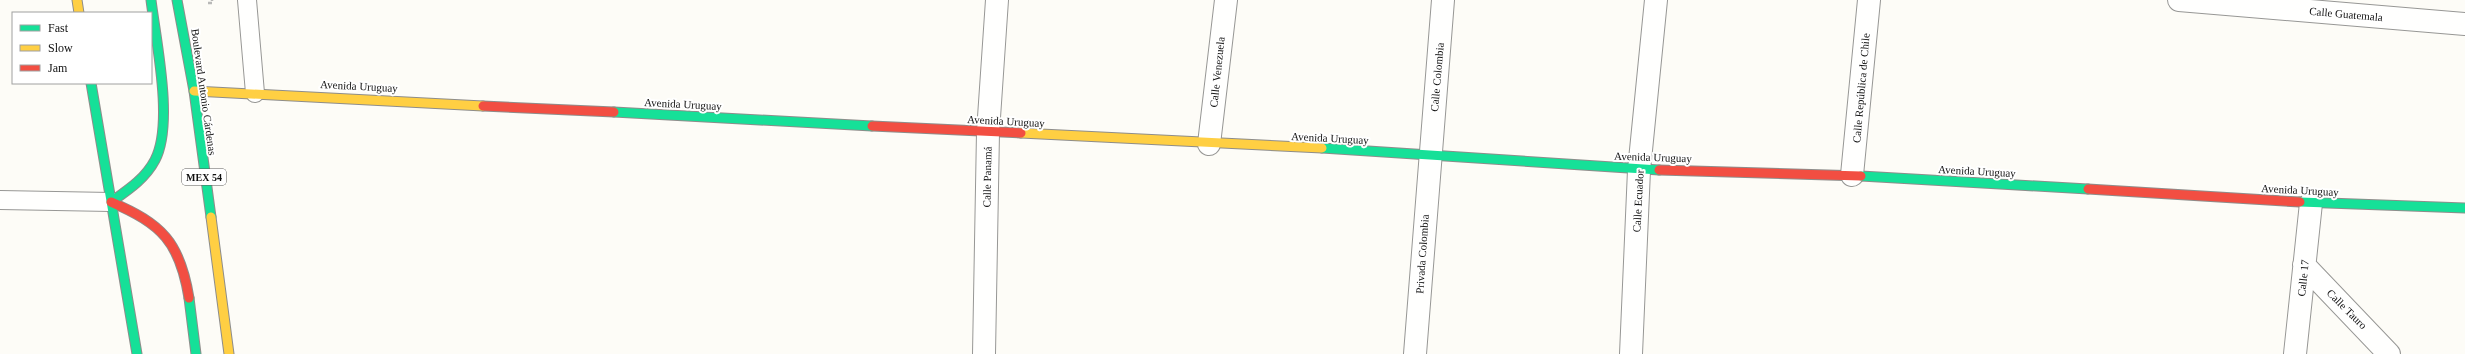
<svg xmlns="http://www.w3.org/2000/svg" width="2465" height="354" viewBox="0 0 2465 354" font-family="'Times New Roman',serif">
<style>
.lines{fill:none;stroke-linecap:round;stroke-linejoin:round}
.lane-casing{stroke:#979795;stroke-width:20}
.street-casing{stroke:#979795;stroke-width:24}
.fast-casing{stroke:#8e8d8b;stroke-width:11}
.slow-casing{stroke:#8e8d8b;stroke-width:11}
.jam-casing{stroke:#8e8d8b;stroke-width:11}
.path{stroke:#b9b9b8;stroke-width:2.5;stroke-dasharray:4 2;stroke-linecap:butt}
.lane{stroke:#fffffe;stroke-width:18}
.street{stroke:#fffffe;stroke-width:22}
.fast{stroke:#16e098;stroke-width:9}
.slow{stroke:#ffcf43;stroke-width:9}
.jam{stroke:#f24e42;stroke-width:9}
.labels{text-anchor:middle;stroke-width:4;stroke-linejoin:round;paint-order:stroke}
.shield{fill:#fff;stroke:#585858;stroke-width:1}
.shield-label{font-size:10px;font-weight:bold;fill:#111}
.street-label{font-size:11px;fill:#111;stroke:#fff}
</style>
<rect width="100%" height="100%" fill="#fdfcf7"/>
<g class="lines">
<defs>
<path id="lane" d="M247 0 255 93
M0 200 111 202"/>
<path id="street" d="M2179 0 2465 24
M1209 144 1226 0
M1852 175 1869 0
M2304 265 2389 354
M984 354 988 132 997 0
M1415 354 1443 0
M1631 354 1639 170 1656 0
M2295 354 2311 203"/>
<path id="fast" d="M177 0 194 91 211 217
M91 83 137 354
M614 112 872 126
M1322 148 1659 170
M1861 176 2088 189
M111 202C128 190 145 179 155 160 174 124 156 41 151 0
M2300 202 2465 208
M189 298 196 354"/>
<path id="slow" d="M77 0 79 13
M194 91 483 106
M1021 133 1322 148
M211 217 229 354"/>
<path id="jam" d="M483 106 614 112
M872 126 1021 133
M1659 170 1861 176
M2088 189 2300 202
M111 202C162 224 180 242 189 298"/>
</defs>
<use href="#lane" class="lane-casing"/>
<use href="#street" class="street-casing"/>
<use href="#fast" class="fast-casing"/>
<use href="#slow" class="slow-casing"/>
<use href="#jam" class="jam-casing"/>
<path class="path" d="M208 3H212V0"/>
<use href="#lane" class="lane"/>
<use href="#street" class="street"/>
<use href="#fast" class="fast"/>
<use href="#slow" class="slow"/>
<use href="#jam" class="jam"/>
</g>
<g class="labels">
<rect class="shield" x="182" y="169" width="44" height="16" rx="3"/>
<g class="shield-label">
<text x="204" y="181">MEX 54</text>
</g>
<g class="street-label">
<text transform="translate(2346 14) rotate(5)" y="4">Calle Guatemala</text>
<text transform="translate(1217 72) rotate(-84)" y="4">Calle Venezuela</text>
<text transform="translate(1437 77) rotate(-85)" y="4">Calle Colombia</text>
<text transform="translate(359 86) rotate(3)" y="4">Avenida Uruguay</text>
<text transform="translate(1861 88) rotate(-85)" y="4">Calle República de Chile</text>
<text transform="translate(204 92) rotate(82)" y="4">Boulevard Antonio Cárdenas</text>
<text transform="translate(683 104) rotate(3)" y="4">Avenida Uruguay</text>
<text transform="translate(1006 121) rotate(3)" y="4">Avenida Uruguay</text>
<text transform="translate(1330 138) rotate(3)" y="4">Avenida Uruguay</text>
<text transform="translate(1653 157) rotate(2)" y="4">Avenida Uruguay</text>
<text transform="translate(1977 171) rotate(3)" y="4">Avenida Uruguay</text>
<text transform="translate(987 177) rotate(-89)" y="4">Calle Panamá</text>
<text transform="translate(2300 190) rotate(3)" y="4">Avenida Uruguay</text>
<text transform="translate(1638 201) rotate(-87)" y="4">Calle Ecuador</text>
<text transform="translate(1422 254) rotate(-86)" y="4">Privada Colombia</text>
<text transform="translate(2303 278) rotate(-84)" y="4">Calle 17</text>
<text transform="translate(2347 309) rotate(45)" y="4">Calle Tauro</text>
</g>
</g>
<rect x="12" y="12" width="140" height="72" fill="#ffffff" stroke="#a0a0a0"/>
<rect x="20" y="25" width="20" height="6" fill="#16e098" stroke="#a0a0a0"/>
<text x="48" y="32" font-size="12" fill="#111111">Fast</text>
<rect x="20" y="45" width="20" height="6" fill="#ffcf43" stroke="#a0a0a0"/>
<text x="48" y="52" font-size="12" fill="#111111">Slow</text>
<rect x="20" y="65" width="20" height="6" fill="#f24e42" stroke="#a0a0a0"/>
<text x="48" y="72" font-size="12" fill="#111111">Jam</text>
</svg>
